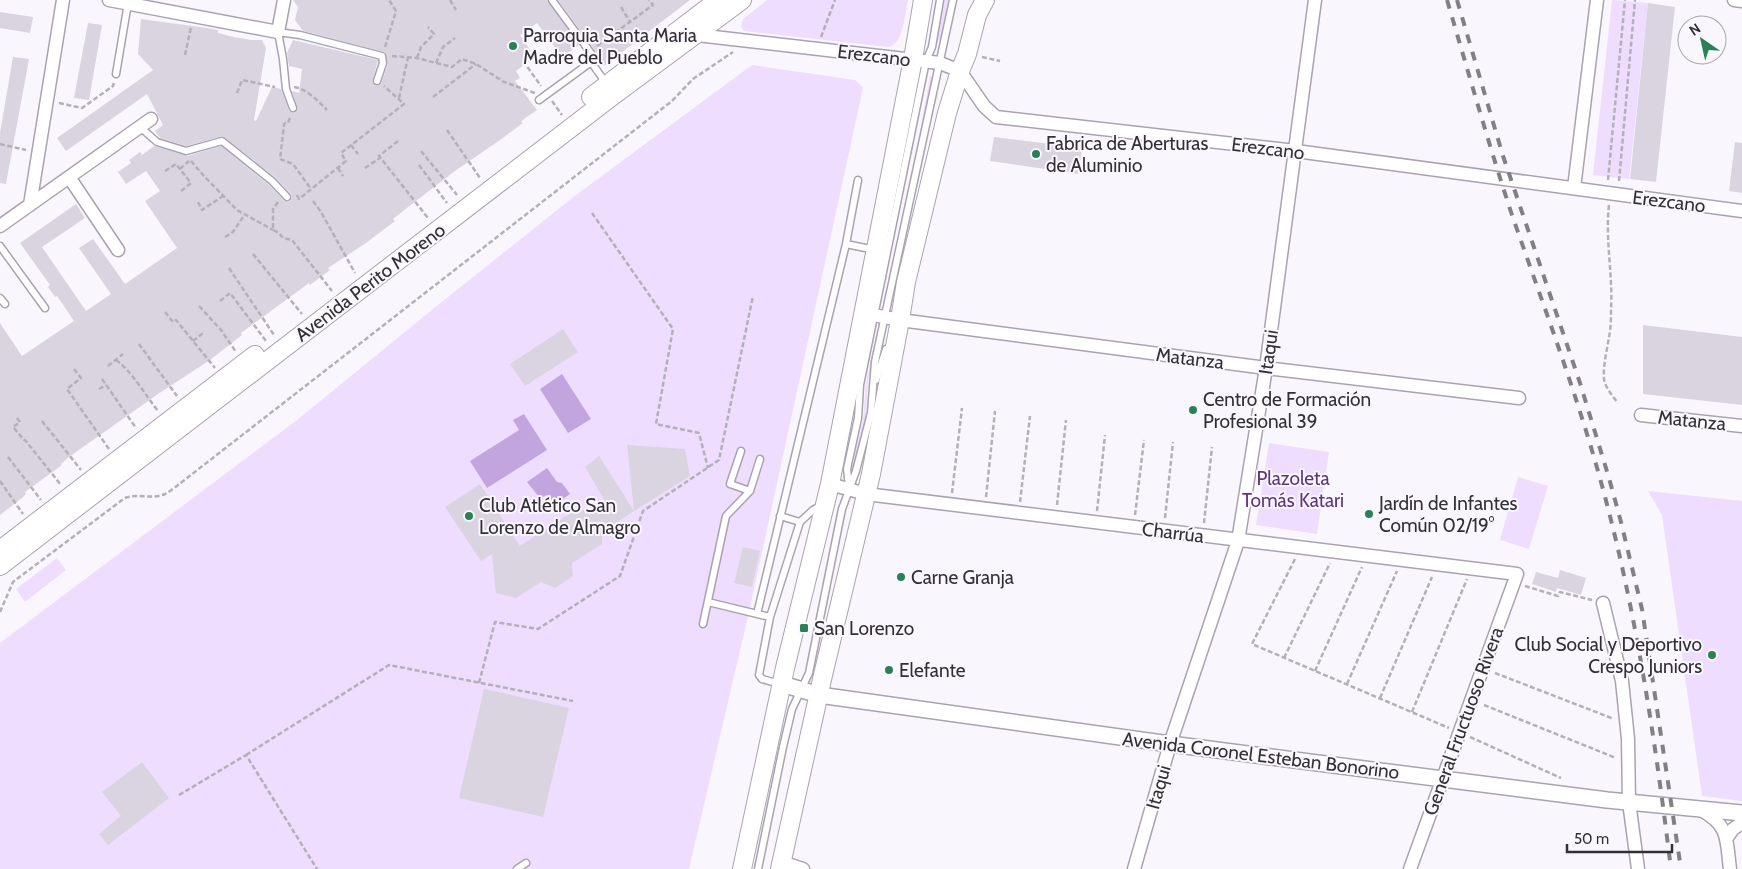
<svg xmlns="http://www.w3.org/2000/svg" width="1742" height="869" viewBox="0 0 1742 869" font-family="Cabin,sans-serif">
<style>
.green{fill:#edf}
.water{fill:#c2a5df}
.building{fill:#dad4e1}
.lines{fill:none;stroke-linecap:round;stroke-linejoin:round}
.service-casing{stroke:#a9a3af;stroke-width:9}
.minor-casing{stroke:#a9a3af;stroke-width:15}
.tertiary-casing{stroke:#a9a3af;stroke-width:18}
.secondary-casing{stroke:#a9a3af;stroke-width:20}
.path{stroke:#b4b0b7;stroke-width:2.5;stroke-dasharray:5 2.5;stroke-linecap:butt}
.service{stroke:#fff;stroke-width:6}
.minor{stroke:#fff;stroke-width:12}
.tertiary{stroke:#fff;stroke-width:15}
.secondary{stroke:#fff;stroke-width:18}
.rail{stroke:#837f86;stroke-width:4;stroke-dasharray:9 9;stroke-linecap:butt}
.poi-dot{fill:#298155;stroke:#faf6fe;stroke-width:2}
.labels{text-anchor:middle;stroke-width:4;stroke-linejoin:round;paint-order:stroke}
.poi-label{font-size:19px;fill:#333035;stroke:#faf6fe;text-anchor:start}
.street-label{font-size:19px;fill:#333035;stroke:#faf6fe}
.park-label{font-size:19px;fill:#5d377c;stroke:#faf6fe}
</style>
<rect width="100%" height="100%" fill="#faf6fe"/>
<path class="green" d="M767 0H908C905 13 903 46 888 47L744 31 741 27 743 19Z
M943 0H948L941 41 936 39Z
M1612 0 1648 3 1629 179 1593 175Z
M752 65 855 80 863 88 749 612 689 869H0V643L297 420 433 309 576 195Z
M930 76 936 77 906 211Z
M874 344 876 345 868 382 866 416 857 459 854 458 863 420 866 383Z
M1269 443 1329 452 1317 534 1256 525Z
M1518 477 1548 486 1529 549 1500 540Z
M1648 491 1742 501V801L1702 796 1662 515Z
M57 558 66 570 25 602 16 589Z"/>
<path class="water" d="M562 374 591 419 568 433 540 389Z
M524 414 547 450 487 488 470 461 519 430 513 420Z
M547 468 557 482 562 483 570 494 554 505 547 495 540 498 527 482Z"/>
<path class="building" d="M293 0H547L579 45 562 57 537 23 520 35 535 57 516 71 520 78 515 81 537 110 521 121 523 123 500 140 455 171 412 204 393 219 395 221 366 243 328 268 330 270 310 285 309 283 241 333 242 335 210 360 158 394 69 457 61 464 62 465 25 492 26 494 22 498 0 515V323L22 356 74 321 57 296 55 297 48 287 50 285 20 243 76 204 85 218 42 247 86 311 111 294 79 248 93 239 125 284 177 248 145 201 160 191 146 171 126 184 118 172 131 163 129 160 140 152 142 155 154 146 187 156 221 146 269 185 284 201 289 202 292 198 291 194 275 177 223 136 186 146 160 138 155 131 163 125 147 94 66 151 57 138 153 70 138 54 141 19 207 28 218 30V33L234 37 251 40H262L266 48 254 120 256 121 272 87 281 89 289 111 294 113 298 109 292 91 299 93 302 69 289 66 287 53 293 40 378 60 372 82 376 86 381 84 388 64 385 52 303 31 295 20 298 7Z
M558 0H690L604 66 598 57 597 53Z
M1648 3 1675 7 1656 182 1630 179Z
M0 12 33 17 30 33 0 28Z
M88 23 102 25 89 100 74 98Z
M13 57 29 59 6 184 0 183V133Z
M994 137 1082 148 1079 174 990 161Z
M1735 142 1742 143V193L1729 191Z
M1643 325 1742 337V405L1643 394Z
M563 329 578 352 525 386 510 364Z
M627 445 685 449 690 476 634 511Z
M599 456 634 511 602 532V544L572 563 573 576 555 588 541 582 516 598 496 593 492 554 481 561 445 507 480 484 520 546 577 509 591 512 605 501 585 467Z
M743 547 760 551 752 587 734 583Z
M1560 570 1586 578 1581 595 1557 588 1556 592 1532 584 1536 572 1558 578Z
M484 689 569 708 543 817 459 798Z
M142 762 169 798 108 845 99 834 121 816 102 792Z"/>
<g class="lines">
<defs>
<path id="service" d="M552 0 593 56 591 62 606 83
M116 74 128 3
M539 100 591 62
M293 108 286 89 283 59 278 32 300 35 382 56 383 63 377 81
M140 127 157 142 186 151 222 141 272 181 287 197
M846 244 875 250
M0 246 45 308
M0 298 5 304
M876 380 886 349
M741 451 730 484 750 491
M849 487 847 469 858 418 860 385 926 61 932 47 940 0
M780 516 800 522
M708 602 770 617
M757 614 846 244 858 180
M703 624 726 516 750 491 760 459
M780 684 762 679 759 675 770 617 800 522 813 510 822 505
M517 869 526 863
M758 869 783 747 792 709 809 673 842 509 856 471 871 413 875 362 953 0"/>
<path id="minor" d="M109 0 278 32 284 0
M1734 0 1742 1
M697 35 940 63 960 71 984 106 996 117 1296 151 1742 211
M69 177 118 250
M1574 188 1597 0
M30 205 63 0
M0 226 151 119
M863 313 900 320 1266 368 1519 398
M1641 415 1742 426
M830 484 866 494 1517 574 1410 869
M1603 603 1622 681 1628 739 1629 802 1638 869
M1701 810C1730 826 1726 839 1730 869
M1726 839 1733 829 1742 823
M782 862 803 869
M1134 869 1170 744 1238 541 1266 368 1315 0"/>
<path id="tertiary" d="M782 684 819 695 1170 744 1607 800 1742 813"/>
<path id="secondary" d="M591 97 718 0
M0 550 255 355
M0 566 611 97 742 0
M742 869 785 668 830 484 913 59 923 0
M780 869 823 675 871 474 900 320 906 282 947 113 960 71 967 54 977 15 985 0"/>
</defs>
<use href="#service" class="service-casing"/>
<use href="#minor" class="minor-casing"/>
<use href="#tertiary" class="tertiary-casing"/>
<use href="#secondary" class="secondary-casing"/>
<path class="path" d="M450 0 456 10
M621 7 630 22
M821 37 835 0
M597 46 653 5 649 0
M385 47 396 11 389 0
M185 55 191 27
M392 56 417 58 452 67 462 59 476 64 504 82 535 93
M982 57 1000 61
M417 58 421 47 434 34 428 27
M523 61 541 86
M436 63 443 47 455 38
M294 87C307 89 318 101 327 110
M237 93 242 80 275 87
M433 97 476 64
M399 98 408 57
M552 101 562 115
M59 103 82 108 113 86 114 83
M290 118 288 123H285L284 125 280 159 293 164 311 189
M447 130 480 178
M398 141 379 156 428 218
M0 144 26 150
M351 145 358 154
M421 151 457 195
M191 161 203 175 237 210 273 230
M419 165 447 203
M338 168 343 176
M365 168 380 158
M180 169 189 161
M165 171 176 164 191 183 180 192
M1608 180 1625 0
M1619 181 1635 0
M297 195 299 199 346 161 341 153 404 104 384 86
M313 201 321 212 355 273
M198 202 202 210 223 196
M278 202 273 209V230L279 233 283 238 292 240 332 291
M1609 205C1605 240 1613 274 1611 309 1611 318 1611 328 1609 337 1607 350 1603 365 1604 379 1605 387 1612 395 1617 402
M592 213 673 329 656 424 699 433 708 468
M225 237 233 232 245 214
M253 254 302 314
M229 268 274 335
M220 301 230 293 266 341
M199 306 221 330 236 352
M165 312 173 322 176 320 215 368
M193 341 203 333
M139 344 177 396
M116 360C131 370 146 396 158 411
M108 366 123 354
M74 369 81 378 67 389 109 449
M102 379 136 428
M99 389 106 385
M17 418 20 422 13 427 24 440H25L61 485
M42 421 81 470
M8 457 41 500
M0 481 23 514
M952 493 962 408
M986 497 995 411
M1020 502 1030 416
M1057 505 1066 420
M1097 511 1105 435
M1135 515 1144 440
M1165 518 1173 442
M1204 523 1212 447
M1295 559 1252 644 1449 728
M1525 586 1558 596 1560 592 1592 600
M0 612 13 582 125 498C138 493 152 500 165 494 169 492 174 488 178 485L672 101 693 79 733 52
M1284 658 1330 563
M1315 671 1362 567
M1495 673 1614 719
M479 683 495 622 538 629 620 576 643 511 719 460 753 296
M1347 684 1397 571
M1380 698 1432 577
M1484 705 1616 758
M1412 712 1467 579
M1470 737 1561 778
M246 755 389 665 573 701
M179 795 246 755 317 869"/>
<use href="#service" class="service"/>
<use href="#minor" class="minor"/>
<use href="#tertiary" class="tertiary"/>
<use href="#secondary" class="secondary"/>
<path class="rail" d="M1447 0C1468 71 1488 142 1511 212 1542 302 1576 391 1601 482 1636 609 1655 739 1671 869
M1457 0 1503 156 1580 383 1609 478 1621 522 1642 609 1681 869"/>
</g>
<g class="poi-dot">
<circle cx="513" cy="46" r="5"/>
<circle cx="1036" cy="154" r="5"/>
<circle cx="1193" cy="410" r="5"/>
<circle cx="1369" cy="514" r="5"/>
<circle cx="469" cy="516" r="5"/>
<circle cx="901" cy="577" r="5"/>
<rect x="799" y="623" width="10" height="10" rx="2.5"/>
<circle cx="1712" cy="655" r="5"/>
<circle cx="889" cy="670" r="5"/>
</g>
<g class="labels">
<g class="poi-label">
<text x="523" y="42">Parroquia Santa Maria<tspan x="523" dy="22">Madre del Pueblo</tspan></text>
<text x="1046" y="150">Fabrica de Aberturas<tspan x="1046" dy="22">de Aluminio</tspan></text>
<text x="1203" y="406">Centro de Formación<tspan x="1203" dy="22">Profesional 39</tspan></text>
<text x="1379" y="510">Jardín de Infantes<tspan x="1379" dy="22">Común 02/19°</tspan></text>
<text x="479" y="512">Club Atlético San<tspan x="479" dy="22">Lorenzo de Almagro</tspan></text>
<text x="911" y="584">Carne Granja</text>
<text x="814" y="635">San Lorenzo</text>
<text x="1702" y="651" text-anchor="end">Club Social y Deportivo<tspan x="1702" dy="22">Crespo Juniors</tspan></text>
<text x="899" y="677">Elefante</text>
</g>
<g class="street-label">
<text transform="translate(874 55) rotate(7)" y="7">Erezcano</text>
<text transform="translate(1268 148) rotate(7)" y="7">Erezcano</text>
<text transform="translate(1669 201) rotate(7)" y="7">Erezcano</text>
<text transform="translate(370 282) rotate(-37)" y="7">Avenida Perito Moreno</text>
<text transform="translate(1268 352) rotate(-82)" y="7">Itaqui</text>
<text transform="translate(1190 358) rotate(7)" y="7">Matanza</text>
<text transform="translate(1692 420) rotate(6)" y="7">Matanza</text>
<text transform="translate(1173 532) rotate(7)" y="7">Charrúa</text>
<text transform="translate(1463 721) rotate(-70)" y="7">General Fructuoso Rivera</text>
<text transform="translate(1261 755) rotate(7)" y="7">Avenida Coronel Esteban Bonorino</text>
<text transform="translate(1158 787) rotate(-74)" y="7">Itaqui</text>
</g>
<g class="park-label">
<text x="1293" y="485">Plazoleta<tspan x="1293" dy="22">Tomás Katari</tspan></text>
</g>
</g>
<g transform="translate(1702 40) rotate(326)"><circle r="24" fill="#faf6fe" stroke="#aaa7ae"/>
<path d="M0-4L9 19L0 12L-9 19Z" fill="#298155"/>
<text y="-8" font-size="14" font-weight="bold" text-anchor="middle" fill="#333035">N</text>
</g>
<path d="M1567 844v8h105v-8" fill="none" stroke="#333035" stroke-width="2.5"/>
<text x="1574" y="844" font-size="15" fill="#333035" stroke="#faf6fe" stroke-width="4" paint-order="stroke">50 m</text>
</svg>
